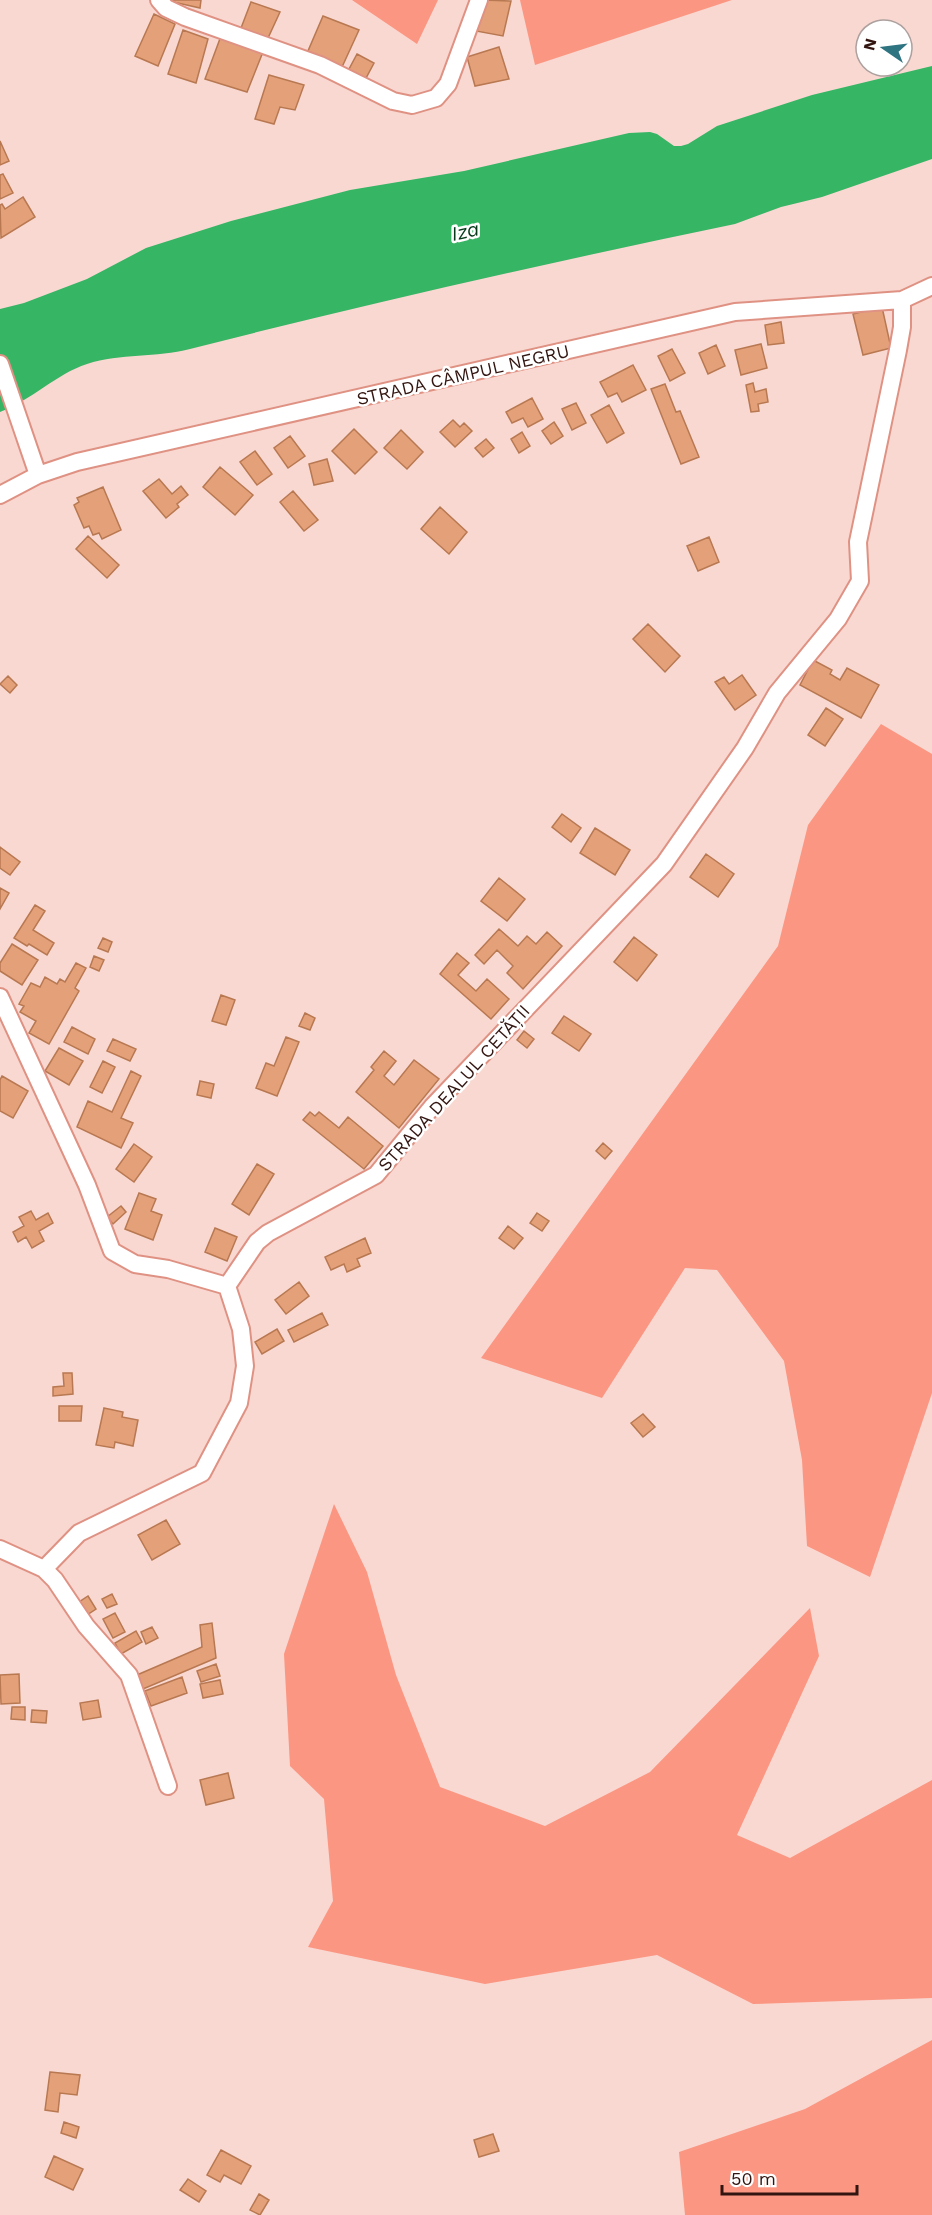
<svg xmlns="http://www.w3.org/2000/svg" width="932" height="2215" viewBox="0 0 932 2215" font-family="'Work Sans',sans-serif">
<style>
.green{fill:#fb9682}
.water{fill:#36b565}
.building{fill:#e4a179;stroke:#b87851;stroke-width:1.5}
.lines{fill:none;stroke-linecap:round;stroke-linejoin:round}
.minor-casing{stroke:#df9283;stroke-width:20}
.minor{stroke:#fff;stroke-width:16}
.labels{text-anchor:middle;stroke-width:5;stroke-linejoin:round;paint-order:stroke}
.street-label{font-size:18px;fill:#321510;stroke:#fff}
.water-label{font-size:20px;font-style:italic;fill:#063a1b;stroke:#fff}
</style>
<rect width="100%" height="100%" fill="#f9d8d1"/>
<path class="green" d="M352 0H438L417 44Z
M520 0H732L535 65Z
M881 724 932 754V1393L870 1577 807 1546 802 1460 784 1361 717 1270 685 1268 602 1398 481 1358 778 946 808 825Z
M334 1504 367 1572 396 1675 440 1787 545 1826 650 1772 810 1608 819 1656 737 1835 790 1858 932 1780V1998L753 2004 657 1955 485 1984 308 1947 333 1901 324 1799 290 1766 284 1654Z
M932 2040V2215H685L679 2152 805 2109Z"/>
<path class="water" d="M932 66V159L822 197 781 207 735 224C552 262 370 303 190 349 156 358 121 353 87 364 56 374 32 400 0 412V309L24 303 87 279 146 248 231 221 350 190 464 171 629 133 650 132 657 134 674 146H681L688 144 717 126 812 95Z"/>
<path class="building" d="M173 0H201L200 8 173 2Z
M483 0 511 1 503 36 476 31Z
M251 2 280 12 268 38 241 28Z
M154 14 175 24 158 66 135 56Z
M323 16 359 30 342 67 308 51Z
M183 30 208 39 196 83 168 74Z
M221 36 263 52 247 92 205 79Z
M499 47 509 79 475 86 467 57Z
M357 54 374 63 365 80 348 71Z
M269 75 304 85 295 110 280 107 274 124 255 119Z
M0 141 9 161 0 165Z
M3 174 13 193 0 199V175Z
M23 197 35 217 1 238 0 205 2 204 5 209Z
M882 307 891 348 863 355 853 314Z
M781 322 784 343 768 345 765 325Z
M761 344 767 368 741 375 735 350Z
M716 345 725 366 708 374 699 353Z
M672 349 685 373 670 381 658 356Z
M633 365 646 390 622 402 617 393 608 397 600 382Z
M753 383 755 392 766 389 768 402 758 404 759 411 751 412 746 385Z
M665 384 676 412 680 411 699 457 681 464 651 389Z
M532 398 543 419 528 427 523 418 512 423 506 412Z
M576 403 586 423 572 430 562 409Z
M609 405 624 433 607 443 591 415Z
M453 420 460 427 464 423 472 431 455 447 440 432Z
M554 422 563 436 551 444 542 431Z
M354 429 377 452 355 474 332 451Z
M401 430 423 452 407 469 384 448Z
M522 432 530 446 519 453 511 439Z
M290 436 305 456 288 468 274 448Z
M486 439 494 448 483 457 475 448Z
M255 451 272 474 257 485 240 462Z
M327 459 333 481 314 485 309 464Z
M220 467 253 495 235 515 203 487Z
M159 479 172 494 181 486 188 495 177 504 179 507 166 518 143 491Z
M103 487 121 530 102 539 99 533 93 535 89 526 84 528 74 505 79 502 77 498Z
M293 491 318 520 304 531 280 502Z
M440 507 467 532 449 554 421 529Z
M88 536 119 565 107 578 76 549Z
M709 537 719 562 698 571 687 546Z
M648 624 680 656 665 672 633 639Z
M813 660 832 670 830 674 840 680 847 668 879 685 861 718 800 685Z
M742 675 756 695 735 710 715 682 724 677 729 684Z
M8 676 17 685 10 693 0 684Z
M826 708 843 719 825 746 808 735Z
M562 814 581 828 571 842 552 827Z
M595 828 630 850 615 875 580 853Z
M0 847 20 862 10 875 0 868Z
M706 854 734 874 718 897 690 877Z
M499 878 525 899 507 921 481 901Z
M0 888 9 893 0 909Z
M35 905 45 911 33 930 54 943 47 955 29 944 27 946 14 938Z
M499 929 518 946 527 936 536 944 547 932 562 946 523 989 507 973 513 966 497 950 484 964 475 955Z
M634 937 657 955 637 981 614 962Z
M103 938 112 942 108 952 98 948Z
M12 944 38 960 22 985 0 971V963Z
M457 953 469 963 458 975 476 991 487 979 509 999 491 1019 440 974Z
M94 956 104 960 99 971 90 967Z
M76 963 86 968 75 988 79 991 49 1044 29 1033 36 1021 20 1012 24 1006 19 1004 31 983 40 987 45 977 57 984 60 979 65 982Z
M221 995 235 1000 226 1025 212 1021Z
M305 1013 315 1018 310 1030 299 1026Z
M564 1016 591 1034 579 1051 552 1033Z
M72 1027 95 1039 88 1054 64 1042Z
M524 1031 534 1039 527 1048 517 1040Z
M286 1037 299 1042 277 1096 256 1088 266 1063 274 1066Z
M113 1039 136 1049 130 1061 107 1051Z
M59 1048 83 1061 69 1085 45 1071Z
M384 1051 396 1061 384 1076 394 1085 414 1060 439 1079 399 1128 356 1092 374 1070 371 1067Z
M103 1061 115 1067 102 1093 90 1087Z
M131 1071 141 1076 121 1118 133 1123 121 1148 77 1127 88 1101 112 1112Z
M2 1076 28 1091 13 1118 0 1111V1080Z
M200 1081 214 1084 211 1098 197 1095Z
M310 1112 315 1116 319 1112 339 1128 348 1117 383 1146 364 1169 303 1120Z
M603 1143 612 1151 605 1159 596 1151Z
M134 1144 152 1157 134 1182 116 1169Z
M257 1164 274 1174 249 1215 232 1204Z
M139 1193 156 1199 151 1211 162 1215 153 1240 125 1229Z
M121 1206 126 1212 113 1224 107 1217Z
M31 1211 36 1220 48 1213 53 1223 39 1231 44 1241 32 1248 26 1237 18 1242 13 1232 24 1226 19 1217Z
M537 1213 549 1221 542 1231 530 1223Z
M508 1226 523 1238 514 1249 499 1238Z
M215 1228 237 1237 227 1261 205 1252Z
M365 1238 371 1253 357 1259 360 1266 347 1272 344 1264 331 1270 325 1257Z
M299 1282 309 1296 286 1314 275 1300Z
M322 1313 328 1325 294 1342 288 1330Z
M277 1329 284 1341 262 1354 255 1342Z
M63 1373H72L73 1394 53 1396V1387L64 1386Z
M59 1406H82L81 1421H59Z
M104 1408 123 1412 122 1417 138 1420 133 1446 115 1442 114 1448 96 1445Z
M643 1414 655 1427 643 1437 631 1423Z
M166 1520 180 1544 152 1560 138 1535Z
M112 1594 117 1604 107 1608 102 1599Z
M88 1596 96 1609 87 1615 79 1602Z
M115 1613 125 1632 113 1638 103 1619Z
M212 1623 216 1658 143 1689 137 1675 202 1647 200 1625Z
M152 1627 158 1638 146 1644 141 1632Z
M136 1631 142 1642 121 1654 115 1643Z
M216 1664 220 1676 201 1682 197 1671Z
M19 1674 20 1703 1 1704 0 1675Z
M182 1677 187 1693 151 1706 145 1691Z
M220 1680 223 1694 203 1698 200 1684Z
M98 1700 101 1717 83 1720 80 1703Z
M12 1707H25V1720L11 1719Z
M32 1710 47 1711 46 1723 31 1722Z
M228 1773 234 1798 206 1805 200 1780Z
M50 2072 80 2075 77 2095 60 2093 58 2112 45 2110Z
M64 2122 79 2127 76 2138 61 2133Z
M493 2134 499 2151 479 2157 474 2140Z
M221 2150 251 2166 241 2184 224 2175 220 2182 207 2175Z
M54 2156 83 2169 73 2190 45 2177Z
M188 2179 206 2191 199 2202 180 2190Z
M259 2194 269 2200 260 2215 250 2210Z"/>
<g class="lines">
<defs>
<path id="minor" d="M159 0 166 8 185 17 320 65 393 101 412 105 436 98 448 84 479 0
M0 364 38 475
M0 495 38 475 77 462 735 312 902 300 932 286
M0 997 87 1185 112 1251 135 1264 168 1269 227 1286 241 1329 245 1366 239 1403 202 1473 79 1533 44 1569
M227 1286 257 1242 268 1233 376 1175 432 1107 664 864 745 748 777 693 838 619 860 581 858 542 898 350 902 327V300
M0 1549 44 1569 55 1580 86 1626 129 1675 168 1786"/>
</defs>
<use href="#minor" class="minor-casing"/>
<use href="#minor" class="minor"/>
</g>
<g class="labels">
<g class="street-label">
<text transform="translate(463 375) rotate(-13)" y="6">STRADA CÂMPUL NEGRU</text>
<text transform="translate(454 1088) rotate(-48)" y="6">STRADA DEALUL CETĂȚII</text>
</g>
<g class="water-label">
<text transform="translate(465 231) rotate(-13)" y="7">Iza</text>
</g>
</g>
<g transform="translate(884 48) rotate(284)"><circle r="28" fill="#ffffff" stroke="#ada19f" stroke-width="1.5"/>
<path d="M0-4.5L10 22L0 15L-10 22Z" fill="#2e7481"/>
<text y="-9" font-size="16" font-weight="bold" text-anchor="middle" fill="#321510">N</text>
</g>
<path d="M722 2185v9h135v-9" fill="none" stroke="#321510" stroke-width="3"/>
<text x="731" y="2185" font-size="18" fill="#321510" stroke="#ffffff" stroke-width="4.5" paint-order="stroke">50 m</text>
</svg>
